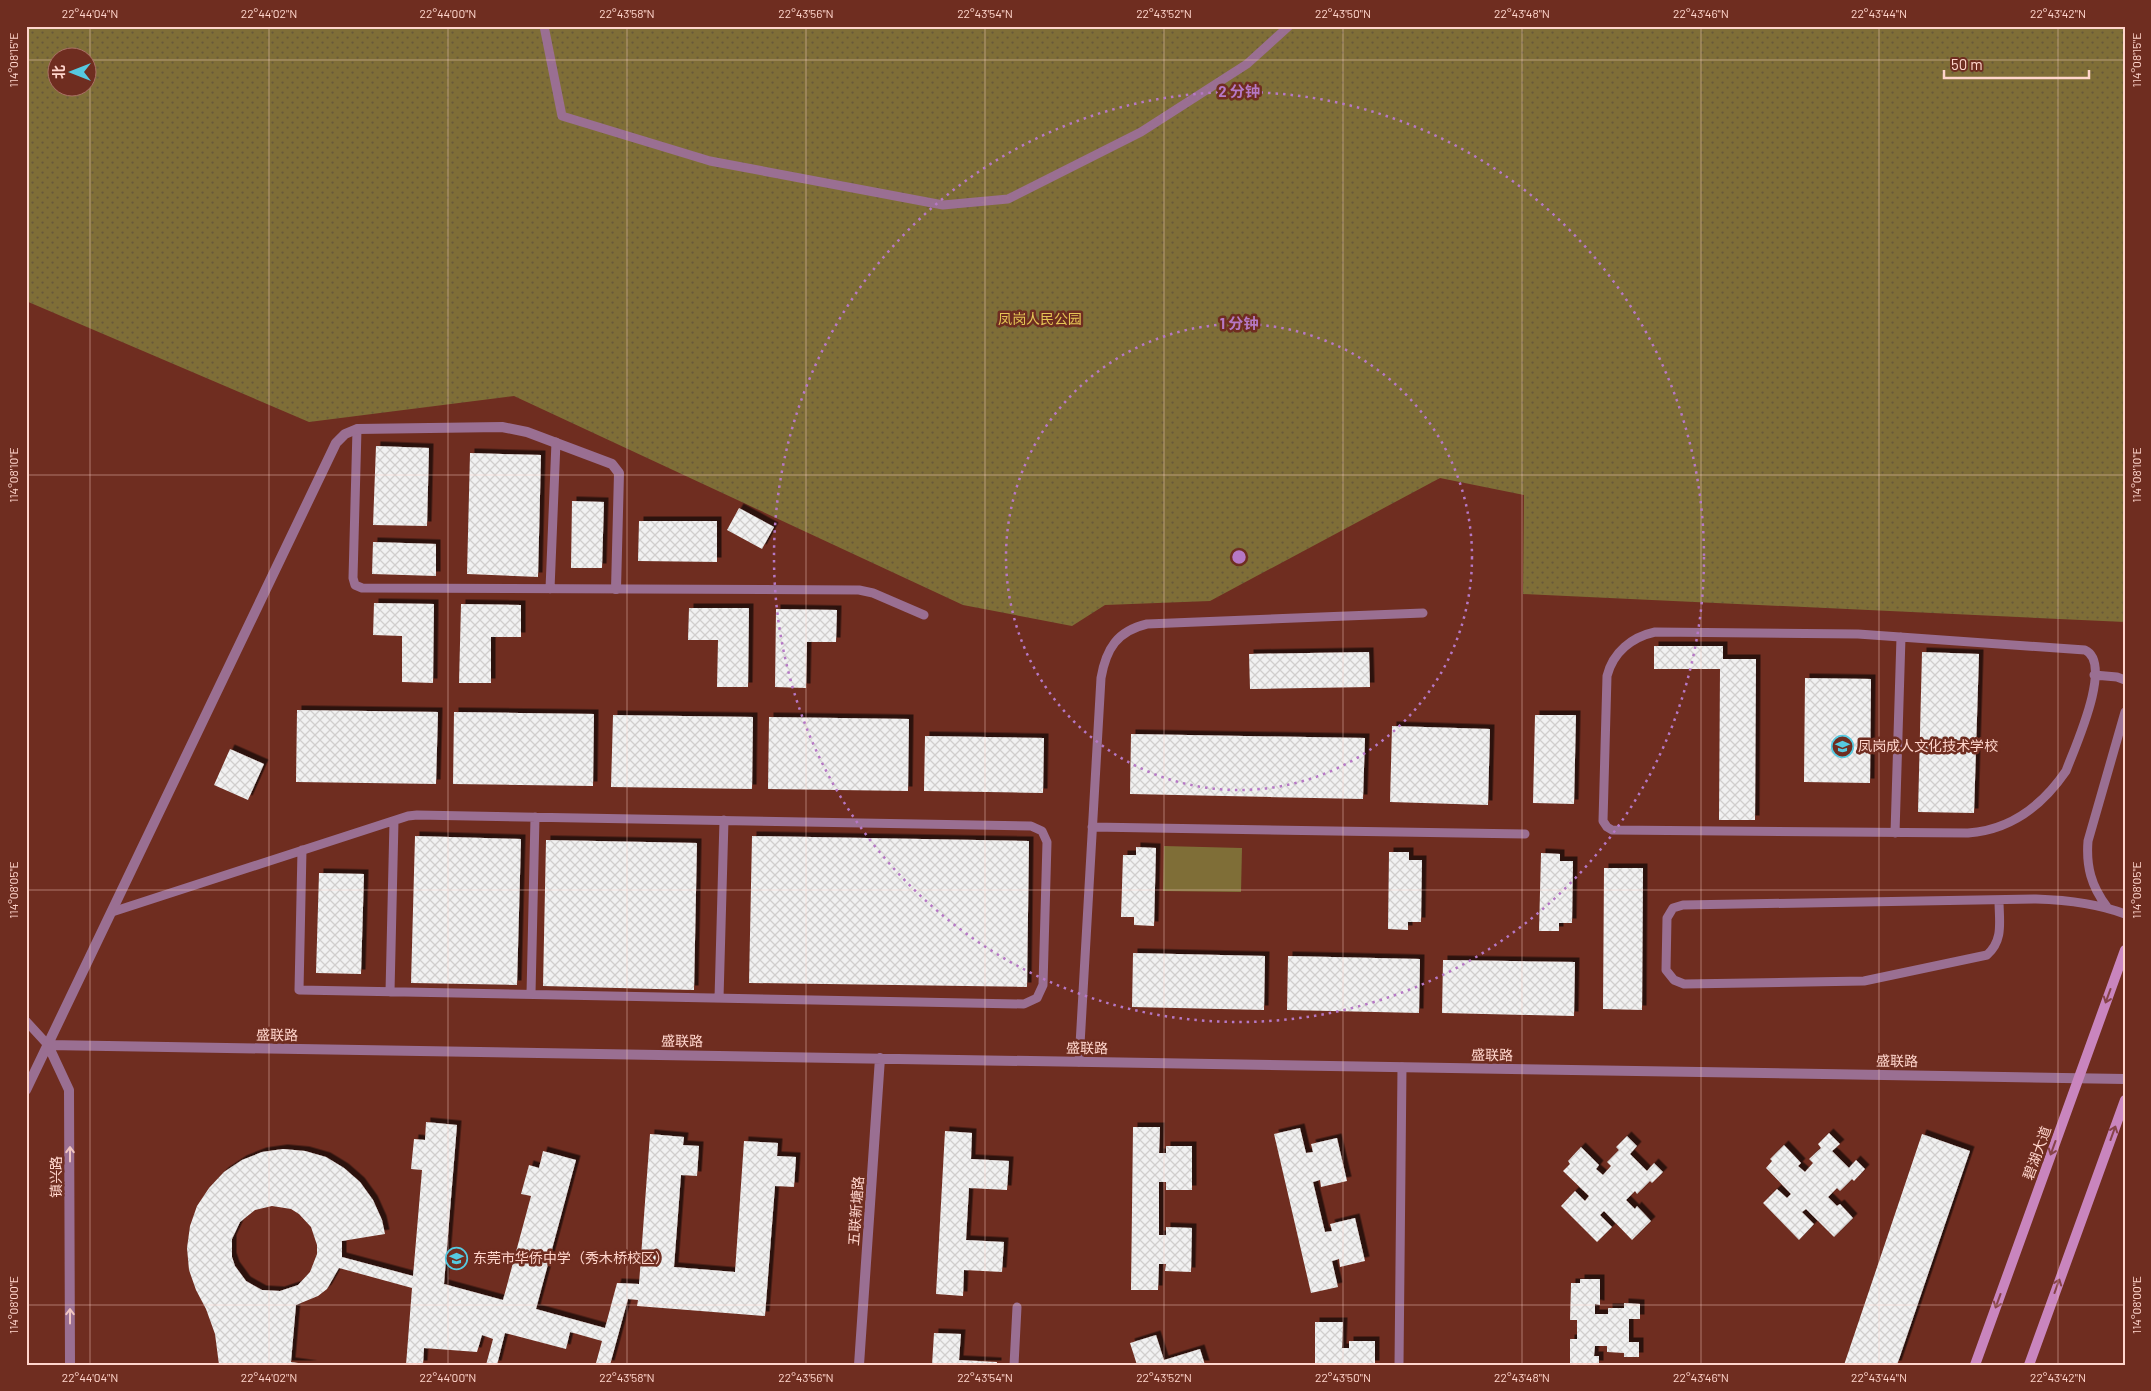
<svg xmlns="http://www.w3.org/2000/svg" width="2151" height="1391" viewBox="0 0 2151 1391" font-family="Barlow,'Noto Sans SC',sans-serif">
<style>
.park{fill:url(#park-dots);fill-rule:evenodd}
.garden{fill:#7f6e37}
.building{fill:url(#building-cross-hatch);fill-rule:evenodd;filter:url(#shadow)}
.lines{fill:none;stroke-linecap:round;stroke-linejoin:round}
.lane{stroke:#9a6f92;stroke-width:9}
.street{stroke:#9a6f92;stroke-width:10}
.secondary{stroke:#c985be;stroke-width:10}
.oneway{stroke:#864348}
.oneway2{stroke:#f0c6c3}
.ticks{fill:none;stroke:#ffd5cc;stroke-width:1;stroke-opacity:0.45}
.ring{fill:none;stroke:#b678c5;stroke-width:2.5;stroke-dasharray:2.5 5}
.labels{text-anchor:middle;stroke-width:5;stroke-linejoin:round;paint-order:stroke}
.park-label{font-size:14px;fill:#e5c555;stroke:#6f2d20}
.poi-label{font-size:14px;fill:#ffd5cc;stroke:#6f2d20;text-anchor:start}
.street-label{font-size:14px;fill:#ffd5cc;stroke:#6f2d20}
.centre{fill:#b678c5;stroke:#6f2d20;stroke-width:2.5}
.ring-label{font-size:15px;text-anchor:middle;font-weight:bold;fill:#b678c5;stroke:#6f2d20;stroke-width:5;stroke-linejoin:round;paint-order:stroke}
.neatline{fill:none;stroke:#ffd5cc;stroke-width:2}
.ticks-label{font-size:12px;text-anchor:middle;fill:#ffd5cc}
</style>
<defs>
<pattern id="park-dots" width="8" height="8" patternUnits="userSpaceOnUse" patternTransform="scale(1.25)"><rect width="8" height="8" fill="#7f6e37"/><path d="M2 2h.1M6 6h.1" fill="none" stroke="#68593a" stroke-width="1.8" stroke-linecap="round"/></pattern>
<pattern id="building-cross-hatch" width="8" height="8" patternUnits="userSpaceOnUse" patternTransform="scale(1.25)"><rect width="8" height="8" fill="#f1f1f1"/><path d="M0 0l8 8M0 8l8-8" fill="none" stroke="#d0cecd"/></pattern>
<filter id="shadow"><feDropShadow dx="4.5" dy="-4.5" stdDeviation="0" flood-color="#0009"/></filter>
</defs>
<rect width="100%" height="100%" fill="#6f2d20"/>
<path class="park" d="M26 26H2125V622L1523 594 1524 495 1440 478 1210 601 1105 605 1072 626 963 605 514 396 309 422 26 301ZM58 58H88V88H58Z"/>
<path class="garden" d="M1164 846 1242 848 1241 892 1163 891Z"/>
<path class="building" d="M376 446 429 448 427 526 373 525Z
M470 453 541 455 538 577 467 574Z
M572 501 604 502 602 568H571Z
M739 508 774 527 762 549 727 530Z
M639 521H717V562L638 561Z
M373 542 436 544V576L372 574Z
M374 603 434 604 433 683 402 682V636L373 635Z
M461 604 521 605V637H491V683H459Z
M689 608H749L748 687H717L718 640H688Z
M776 609 837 610 836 642H807L806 688 775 687Z
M1654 646H1723V659H1756L1755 820H1719L1720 669H1654Z
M1369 652 1370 687 1250 689 1249 654Z
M1922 652 1979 654 1974 813 1918 812Z
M1805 678 1871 679 1870 783 1804 782Z
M297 710 438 712 436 784 296 782Z
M454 712 594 714 593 786 453 784Z
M613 715 753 717 752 789 611 787Z
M1535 715H1576L1574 804 1533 803Z
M769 717 909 719 908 791 768 789Z
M1392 726 1490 729 1488 805 1390 802Z
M1131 734 1365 738 1363 799 1130 794Z
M925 736 1044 738 1043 793 924 791Z
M230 749 264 764 248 800 214 785Z
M415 836 521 839 517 985 411 983Z
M752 836 1029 841 1027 987 749 983Z
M546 840 697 843 694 990 543 986Z
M1136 847 1156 848 1154 926 1134 925V917H1121L1123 855H1136Z
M1389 852H1409V860H1422L1421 922H1408V930L1388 929Z
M1541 853 1560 854V861H1573L1572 923H1559V931H1539Z
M1604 868H1643L1642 1010 1603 1009Z
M319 873 364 874 361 974 316 973Z
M1133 953 1265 956 1264 1010 1132 1007Z
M1288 956 1420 959 1419 1013 1287 1010Z
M1443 960 1575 962 1574 1016 1442 1013Z
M426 1122 457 1125 444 1284 503 1300 531 1196 521 1194 529 1165 539 1168 543 1151 576 1160 536 1309 605 1328 617 1283 639 1284 650 1134 684 1137 683 1145 699 1146 697 1176 681 1175 674 1267 735 1272 744 1141 778 1143 777 1156 796 1157 794 1187 775 1186 765 1316 637 1306 638 1300 628 1299 610 1365 596 1363 602 1341 570 1332 566 1349 505 1333 497 1365H486L493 1339 482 1335 477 1352 424 1348 423 1365H406L412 1288 339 1268 327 1289 318 1296 296 1305 291 1362 313 1365H219L215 1334 206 1309 196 1290 189 1270 187 1248 190 1226 197 1206 209 1188 224 1172 242 1160 262 1152 283 1149 305 1151 326 1157 344 1168 360 1182 373 1200 382 1220 385 1234 342 1241V1257L413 1276 422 1170 411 1169 414 1139 425 1140ZM272 1206 291 1209 299 1214 311 1227 317 1245V1254L310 1272 298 1285 280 1291 262 1290 246 1281 235 1266 232 1257V1239L240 1222 255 1210Z
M1133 1127H1160L1159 1153H1166V1146H1192V1190H1166V1182H1159V1235H1166V1227L1192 1228 1191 1272 1165 1271 1166 1264H1159L1158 1290H1131Z
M1300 1128 1306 1153 1313 1152 1311 1144 1337 1138 1347 1181 1321 1187 1320 1180 1313 1182 1325 1232 1332 1231 1330 1224 1355 1218 1365 1261 1340 1267 1339 1259 1332 1261 1338 1287 1311 1293 1274 1134Z
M945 1131 972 1133 971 1159 1009 1161 1007 1190 969 1188 966 1240 1004 1242 1002 1272 964 1270 963 1296 936 1294Z
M1829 1133 1840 1144 1832 1151 1849 1168 1856 1160 1865 1169 1854 1181 1852 1179 1840 1191 1837 1188 1828 1197 1837 1206 1840 1204 1853 1218 1834 1237 1806 1209 1802 1212 1814 1224 1799 1240 1763 1203 1777 1189 1787 1198 1791 1194 1766 1168 1772 1161 1770 1159 1784 1145 1801 1163 1798 1166 1805 1172 1813 1163 1809 1159 1821 1148 1818 1144Z
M1922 1134 1970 1151 1897 1365H1844Z
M1627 1136 1637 1146 1630 1154 1647 1171 1654 1163 1663 1172 1652 1183 1650 1181 1637 1194 1635 1191 1626 1200 1635 1209 1637 1206 1651 1221 1632 1240 1604 1211 1600 1215 1612 1227 1597 1242 1561 1206 1575 1191 1585 1201 1589 1196 1563 1171 1570 1164 1568 1161 1581 1147 1599 1165 1596 1169 1603 1175 1611 1166 1607 1162 1619 1150 1616 1147Z
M1580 1279H1600V1305L1595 1304V1314H1608V1308H1624V1303L1640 1304V1319H1629V1342H1639V1357H1624V1353L1607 1352V1346H1595L1594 1356H1599V1365H1570V1339H1577V1320H1570L1571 1283H1580Z
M1315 1322H1343L1342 1348H1349V1341H1375V1365H1315Z
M934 1333 961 1334 959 1360 997 1362V1365H932Z
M1156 1335 1164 1360 1200 1349 1205 1365H1137L1130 1343Z"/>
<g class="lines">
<path class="lane" d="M544 26 562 116 710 161 943 205 1008 199 1141 132 1247 64 1289 26
M357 429 353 578 355 585 362 588 859 590 873 593 924 615
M550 589 556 442
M1655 632 1858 634 2085 650C2114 663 2074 749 2066 771 2042 806 2011 830 1968 833L1612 830 1607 827 1603 821 1607 676C1613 652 1632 637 1655 632Z
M2094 675 2117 677 2125 680
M1092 827 1525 834
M1895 833 1901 637
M1999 900C1999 921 2004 940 1987 955L1864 981 1684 984 1674 980 1666 970 1667 918 1673 908 1683 905 2036 899C2067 900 2096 903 2125 914
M2107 907C2091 886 2086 866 2088 841L2125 712
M112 912 408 816 417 815 1031 826 1042 831 1047 842 1043 985 1037 998 1024 1004 299 990 302 850
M390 992 394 821
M531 994 535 817
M719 998 724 820
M26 1021 48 1045
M1079 1062 1101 678C1106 649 1117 631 1147 624L1423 613
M1014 1365 1017 1307
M1399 1365 1402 1067"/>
<path class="street" d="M48 1045 2125 1079
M48 1045 69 1090 70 1365
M26 1090 336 443 345 434 357 429 502 427 527 432 612 464 619 473 616 589
M859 1365 880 1058"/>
<path class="secondary" d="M1975 1365 2125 950
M2029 1365 2125 1100"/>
</g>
<defs><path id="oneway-shaft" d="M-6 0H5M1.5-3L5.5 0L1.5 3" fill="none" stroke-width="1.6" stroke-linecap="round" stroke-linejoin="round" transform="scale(1.25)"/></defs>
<g class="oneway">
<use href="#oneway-shaft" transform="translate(2108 996) rotate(110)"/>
<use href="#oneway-shaft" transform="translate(2113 1133) rotate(-70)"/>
<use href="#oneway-shaft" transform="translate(2053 1148) rotate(110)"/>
<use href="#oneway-shaft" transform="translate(2057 1286) rotate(-70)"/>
<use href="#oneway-shaft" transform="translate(1998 1301) rotate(110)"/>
</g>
<g class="oneway2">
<use href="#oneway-shaft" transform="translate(70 1154) rotate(-90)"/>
<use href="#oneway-shaft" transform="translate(70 1316) rotate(-90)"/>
</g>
<path class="ticks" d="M90 26V1365M269 26V1365M448 26V1365M627 26V1365M806 26V1365M985 26V1365M1164 26V1365M1343 26V1365M1522 26V1365M1701 26V1365M1879 26V1365M2058 26V1365M26 60H58M88 60H2125M26 475H2125M26 890H2125M26 1305H2125"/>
<g class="ring">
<circle cx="1239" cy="557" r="233"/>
<circle cx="1239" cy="557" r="465"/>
</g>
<defs>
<symbol id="school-ring" viewBox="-11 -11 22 22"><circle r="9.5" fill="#6f2d20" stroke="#56c9e0" stroke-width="1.5"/><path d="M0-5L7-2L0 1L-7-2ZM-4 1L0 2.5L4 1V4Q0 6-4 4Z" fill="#56c9e0"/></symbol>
</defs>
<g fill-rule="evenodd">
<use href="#school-ring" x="1830" y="734" width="25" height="25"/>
<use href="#school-ring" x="444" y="1246" width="25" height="25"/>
</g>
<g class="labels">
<g class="park-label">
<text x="1040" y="324">凤岗人民公园</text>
</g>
<g class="poi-label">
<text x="1858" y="751">凤岗成人文化技术学校</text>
<text x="473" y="1263">东莞市华侨中学（秀木桥校区）</text>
</g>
<g class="street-label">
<text transform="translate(277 1035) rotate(1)" y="5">盛联路</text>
<text transform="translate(682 1041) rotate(1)" y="5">盛联路</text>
<text transform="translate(1087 1048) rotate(1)" y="5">盛联路</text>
<text transform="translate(1492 1055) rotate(1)" y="5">盛联路</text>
<text transform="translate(1897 1061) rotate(1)" y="5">盛联路</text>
<text transform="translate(2037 1153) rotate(-70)" y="5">碧湖大道</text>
<text transform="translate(56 1177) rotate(-90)" y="5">镇兴路</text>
<text transform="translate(856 1211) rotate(-86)" y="5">五联新塘路</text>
</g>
</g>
<circle cx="1239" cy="557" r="8" class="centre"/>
<g class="ring-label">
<text x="1239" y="97">2 分钟</text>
<text x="1239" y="329">1 分钟</text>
</g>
<rect width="2151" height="1391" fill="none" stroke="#6f2d20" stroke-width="55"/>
<g transform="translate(72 72) rotate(270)"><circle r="24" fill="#6f2d20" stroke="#a97065"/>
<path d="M0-4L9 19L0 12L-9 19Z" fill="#56c9e0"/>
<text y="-8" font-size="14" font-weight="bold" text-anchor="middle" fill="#ffd5cc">北</text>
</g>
<path d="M1944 70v8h145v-8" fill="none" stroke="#ffd5cc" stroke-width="2.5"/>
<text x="1951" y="70" font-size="15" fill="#ffd5cc" stroke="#6f2d20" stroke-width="4" paint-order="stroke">50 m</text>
<rect x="28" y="28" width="2096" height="1336" class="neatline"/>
<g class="ticks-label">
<text x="90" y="18">22°44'04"N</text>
<text x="269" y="18">22°44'02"N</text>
<text x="448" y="18">22°44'00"N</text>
<text x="627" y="18">22°43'58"N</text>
<text x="806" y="18">22°43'56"N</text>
<text x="985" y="18">22°43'54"N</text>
<text x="1164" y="18">22°43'52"N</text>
<text x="1343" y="18">22°43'50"N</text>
<text x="1522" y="18">22°43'48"N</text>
<text x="1701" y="18">22°43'46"N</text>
<text x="1879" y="18">22°43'44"N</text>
<text x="2058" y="18">22°43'42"N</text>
<text transform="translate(2137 60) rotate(-90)" y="4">114°08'15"E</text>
<text transform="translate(14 60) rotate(-90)" y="4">114°08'15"E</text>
<text transform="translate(2137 475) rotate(-90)" y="4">114°08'10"E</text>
<text transform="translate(14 475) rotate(-90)" y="4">114°08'10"E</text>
<text transform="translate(2137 890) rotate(-90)" y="4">114°08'05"E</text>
<text transform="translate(14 890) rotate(-90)" y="4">114°08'05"E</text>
<text transform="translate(2137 1305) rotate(-90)" y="4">114°08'00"E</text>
<text transform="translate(14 1305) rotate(-90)" y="4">114°08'00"E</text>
<text x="90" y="1382">22°44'04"N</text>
<text x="269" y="1382">22°44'02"N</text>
<text x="448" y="1382">22°44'00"N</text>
<text x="627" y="1382">22°43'58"N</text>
<text x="806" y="1382">22°43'56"N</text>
<text x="985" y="1382">22°43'54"N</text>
<text x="1164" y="1382">22°43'52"N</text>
<text x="1343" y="1382">22°43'50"N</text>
<text x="1522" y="1382">22°43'48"N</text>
<text x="1701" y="1382">22°43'46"N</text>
<text x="1879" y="1382">22°43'44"N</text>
<text x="2058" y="1382">22°43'42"N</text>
</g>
</svg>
